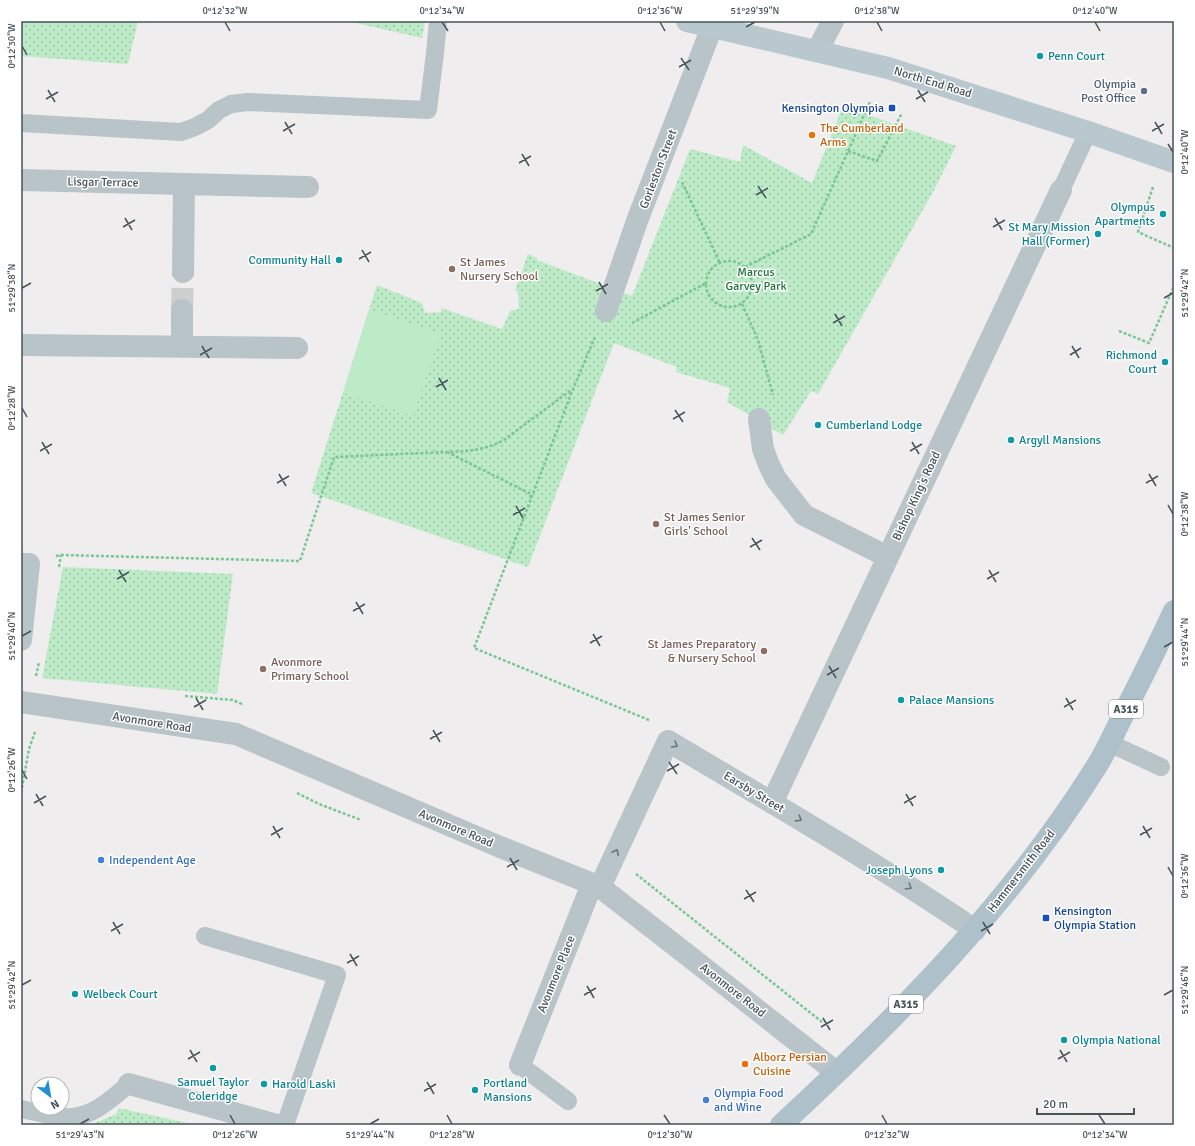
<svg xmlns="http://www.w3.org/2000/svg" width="1195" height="1146" viewBox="0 0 1195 1146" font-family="Signika,sans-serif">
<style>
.grass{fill:url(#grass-dots)}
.pitch{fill:#bdebc7}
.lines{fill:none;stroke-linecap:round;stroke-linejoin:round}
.street-tunnel{stroke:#cdcecf;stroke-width:22;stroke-dasharray:22 11;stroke-linecap:butt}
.path{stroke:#78c692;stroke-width:2.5;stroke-dasharray:3 2;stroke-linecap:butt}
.lane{stroke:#b9c4c9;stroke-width:18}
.street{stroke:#b9c4c9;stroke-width:22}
.secondary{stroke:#b9c7ce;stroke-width:22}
.primary{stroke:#aec1ca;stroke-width:22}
.oneway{stroke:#68757b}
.ticks{fill:none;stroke:#465359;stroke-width:1.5}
.culture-dot{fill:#0f9aa8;stroke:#fff;stroke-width:1.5}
.service-dot{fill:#5c6f8a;stroke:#fff;stroke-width:1.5}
.transit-dot{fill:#1a4fb4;stroke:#fff;stroke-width:1.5}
.food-dot{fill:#e8710a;stroke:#fff;stroke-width:1.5}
.education-dot{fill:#8d6e63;stroke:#fff;stroke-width:1.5}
.shop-dot{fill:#3f7fe0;stroke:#fff;stroke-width:1.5}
.labels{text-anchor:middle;stroke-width:3;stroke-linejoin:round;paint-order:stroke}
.shield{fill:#fff;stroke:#7e878b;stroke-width:1}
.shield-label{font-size:11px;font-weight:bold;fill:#465359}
.culture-label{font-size:12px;fill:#0d838f;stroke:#fff;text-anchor:start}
.street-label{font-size:12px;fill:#465359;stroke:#fff}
.service-label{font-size:12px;fill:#4e5e75;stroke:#fff;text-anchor:end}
.transit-label{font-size:12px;fill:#164399;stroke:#fff;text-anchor:end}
.food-label{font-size:12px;fill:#c56008;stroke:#fff;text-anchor:start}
.education-label{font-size:12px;fill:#785e54;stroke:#fff;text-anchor:start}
.park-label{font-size:12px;fill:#1d743a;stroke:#fff}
.shop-label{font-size:12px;fill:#366cbe;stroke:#fff;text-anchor:start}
.neatline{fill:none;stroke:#465359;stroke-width:1.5}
.ticks-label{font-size:10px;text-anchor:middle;fill:#465359}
</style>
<defs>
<pattern id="grass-dots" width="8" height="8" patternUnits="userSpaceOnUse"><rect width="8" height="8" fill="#bdebc7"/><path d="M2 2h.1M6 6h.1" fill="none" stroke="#9bc1a5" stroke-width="1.8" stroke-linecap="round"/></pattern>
</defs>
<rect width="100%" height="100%" fill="#efeded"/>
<path class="grass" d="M21 21H138L128 64 21 56Z
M347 21H420L425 22 422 38Z
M843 106 956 146 933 192 818 394 811 391 783 435 727 402 730 388 676 372 677 367 614 343 528 567 311 493 377 285 422 303 425 313 441 312V308L502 329 510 311 519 309 518 292 515 290 528 254 537 258V260L632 296 690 149 740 162 743 145 812 183Z
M63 567 233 574 217 694 42 678Z
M119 1108 196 1125H90L116 1114Z"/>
<path class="pitch" d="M369 309 441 334 413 416 343 393Z"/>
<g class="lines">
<path class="street-tunnel" d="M182 310 183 272"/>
<path class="path" d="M848 151 877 161 902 113
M682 182 720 263
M1153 187 1138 232 1174 248
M706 284a23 23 0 1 1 46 0a23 23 0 1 1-46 0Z
M745 267 811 234 870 102
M742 304 758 340 773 395
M632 323 706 283
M1119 331 1149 343 1174 286
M595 337 573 389 474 648 649 720
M447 452 531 494 530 497
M56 556 61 555 300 561 334 457C364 456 394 454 424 453 453 451 478 454 504 440L571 390
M59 567 61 555
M36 676 39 662
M185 696 233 700 244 705
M21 793 29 749 35 732
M297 793 319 804 361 820
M636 874 822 1022
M745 1100 748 1105"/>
<path class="lane" d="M21 123 181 132 195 127 208 120 219 110 231 104 248 102 428 110 435 53 438 21
M1061 190 1088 132
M1109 743 1161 767
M205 936 337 975 285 1125
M520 1065 568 1101
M21 1109C35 1112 50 1116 64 1117 91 1119 110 1100 129 1084"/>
<path class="street" d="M817 51 833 21
M21 180 308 187
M183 272 184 184
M182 310V347
M606 311 637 221 712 27
M21 345 297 348
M759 419 763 449 769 465 776 479 804 515 888 557
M21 564H29L21 640
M21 702 236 734 500 847 600 887 690 957 836 1072
M772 803 1061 190
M600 887 668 741C771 802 876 863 975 930
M520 1065 592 884
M129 1084 277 1125"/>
<path class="secondary" d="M687 21 888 68 1088 132 1174 162"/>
<path class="primary" d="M781 1125C899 1016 1013 901 1098 764 1109 745 1118 725 1128 705 1144 674 1159 643 1174 611"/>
</g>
<defs><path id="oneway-chevron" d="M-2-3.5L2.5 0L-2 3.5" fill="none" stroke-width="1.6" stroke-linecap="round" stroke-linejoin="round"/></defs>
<g class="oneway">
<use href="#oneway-chevron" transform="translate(675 745) rotate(31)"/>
<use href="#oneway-chevron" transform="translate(799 819) rotate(32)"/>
<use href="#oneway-chevron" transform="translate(616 852) rotate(-65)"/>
<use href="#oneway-chevron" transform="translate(909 887) rotate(32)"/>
</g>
<path class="ticks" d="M225 22 230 31M442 22 448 31M660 22 665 31M877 22 882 31M1095 22 1100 31M746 27 755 22M22 46 27 55M681 58 689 70M679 67 691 60M48 90 55 102M918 90 925 102M46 99 58 92M916 99 928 92M285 122 292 134M1155 122 1162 134M283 131 295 124M1152 131 1164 124M1168 144 1173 152M522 154 529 166M519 163 531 156M758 186 766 198M756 195 768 188M125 218 132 230M995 218 1002 230M123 227 135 220M993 227 1005 220M362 250 369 262M359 259 371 252M599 282 606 294M22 288 31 283M596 291 608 284M1164 298 1173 293M835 314 842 326M833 323 845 316M202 346 209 358M1072 346 1079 358M200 355 212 348M1070 355 1081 348M439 378 446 390M436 387 448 380M22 408 27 417M675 410 683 422M673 419 685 412M42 442 49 454M912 442 919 454M40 451 52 444M910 451 922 444M279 474 286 486M1149 474 1156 486M277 483 289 476M1146 483 1158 476M1168 505 1173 514M516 506 523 518M513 515 525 508M752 538 760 550M750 547 762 540M119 570 126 582M989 570 996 582M117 579 129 572M987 579 999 572M356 602 363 614M353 611 365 604M593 634 600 646M22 636 31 631M590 643 602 636M1164 647 1173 642M829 666 836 678M827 675 839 668M196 698 203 710M1066 698 1073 710M194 707 206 700M1064 707 1076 700M433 730 440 742M430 739 442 732M669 762 677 774M22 770 27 779M667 771 679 764M36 794 43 806M906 794 913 806M34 803 46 796M904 803 916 796M273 826 280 838M1143 826 1150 838M271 835 283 828M1140 835 1152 828M510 858 517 870M507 867 519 860M1168 867 1173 876M746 890 754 902M744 899 756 892M113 922 120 934M983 922 990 934M111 931 123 924M981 931 993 924M350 954 357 966M347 963 359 956M22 985 31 980M587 986 594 998M584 995 596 988M1164 995 1173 990M823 1018 830 1030M821 1027 833 1020M190 1050 197 1062M1060 1050 1067 1062M188 1059 200 1052M1058 1059 1070 1052M427 1082 434 1094M424 1091 436 1084M230 1115 235 1124M447 1115 452 1124M664 1115 670 1124M882 1115 887 1124M1099 1115 1105 1124M80 1124 89 1119M370 1124 379 1119"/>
<g class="culture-dot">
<circle cx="1040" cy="56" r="4"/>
<circle cx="1163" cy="214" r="4"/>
<circle cx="1098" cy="234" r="4"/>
<circle cx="339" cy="260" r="4"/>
<circle cx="1165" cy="362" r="4"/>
<circle cx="818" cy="425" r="4"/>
<circle cx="1011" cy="440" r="4"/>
<circle cx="901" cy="700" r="4"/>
<circle cx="941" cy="870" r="4"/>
<circle cx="75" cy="994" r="4"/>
<circle cx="1064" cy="1040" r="4"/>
<circle cx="213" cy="1068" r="4"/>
<circle cx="264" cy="1084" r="4"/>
<circle cx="475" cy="1090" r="4"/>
</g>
<circle class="service-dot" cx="1144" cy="91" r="4"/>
<g class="transit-dot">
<rect x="888" y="104" width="8" height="8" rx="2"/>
<rect x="1042" y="914" width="8" height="8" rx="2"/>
</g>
<g class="food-dot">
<circle cx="812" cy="135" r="4"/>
<circle cx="745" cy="1064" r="4"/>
</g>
<g class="education-dot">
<circle cx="452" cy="269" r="4"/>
<circle cx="656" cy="524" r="4"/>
<circle cx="764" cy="651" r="4"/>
<circle cx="263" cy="669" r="4"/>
</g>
<g class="shop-dot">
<circle cx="101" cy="860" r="4"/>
<circle cx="706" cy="1100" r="4"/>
</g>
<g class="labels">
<g class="shield">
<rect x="1109" y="700" width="34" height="18" rx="3"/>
<rect x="889" y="995" width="34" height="18" rx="3"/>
</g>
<g class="shield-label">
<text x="1126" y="713">A315</text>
<text x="906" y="1008">A315</text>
</g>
<g class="culture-label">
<text x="1048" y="60">Penn Court</text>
<text x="1155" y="211" text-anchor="end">Olympus<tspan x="1155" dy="14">Apartments</tspan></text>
<text x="1090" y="231" text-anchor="end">St Mary Mission<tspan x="1090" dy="14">Hall (Former)</tspan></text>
<text x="331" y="264" text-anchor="end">Community Hall</text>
<text x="1157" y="359" text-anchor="end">Richmond<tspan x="1157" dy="14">Court</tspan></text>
<text x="826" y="429">Cumberland Lodge</text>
<text x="1019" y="444">Argyll Mansions</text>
<text x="909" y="704">Palace Mansions</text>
<text x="933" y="874" text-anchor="end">Joseph Lyons</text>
<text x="83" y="998">Welbeck Court</text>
<text x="1072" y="1044">Olympia National</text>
<text x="213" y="1086" text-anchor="middle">Samuel Taylor<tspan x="213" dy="14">Coleridge</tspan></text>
<text x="483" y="1087">Portland<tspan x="483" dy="14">Mansions</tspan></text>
<text x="272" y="1088">Harold Laski</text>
</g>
<g class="street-label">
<text transform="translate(933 82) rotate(17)" y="4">North End Road</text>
<text transform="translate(658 169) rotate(-69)" y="4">Gorleston Street</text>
<text transform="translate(103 182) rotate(1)" y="4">Lisgar Terrace</text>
<text transform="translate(916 496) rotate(-65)" y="4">Bishop King's Road</text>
<text transform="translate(152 722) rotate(9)" y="4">Avonmore Road</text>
<text transform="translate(754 792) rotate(31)" y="4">Earsby Street</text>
<text transform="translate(456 828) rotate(23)" y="4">Avonmore Road</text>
<text transform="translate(1021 871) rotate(-52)" y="4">Hammersmith Road</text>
<text transform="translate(556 974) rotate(-68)" y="4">Avonmore Place</text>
<text transform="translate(733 990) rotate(38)" y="4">Avonmore Road</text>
</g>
<g class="service-label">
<text x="1136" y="88">Olympia<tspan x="1136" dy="14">Post Office</tspan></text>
</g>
<g class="transit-label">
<text x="884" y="112">Kensington Olympia</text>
<text x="1054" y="915" text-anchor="start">Kensington<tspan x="1054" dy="14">Olympia Station</tspan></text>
</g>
<g class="food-label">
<text x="820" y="132">The Cumberland<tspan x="820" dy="14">Arms</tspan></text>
<text x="753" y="1061">Alborz Persian<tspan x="753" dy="14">Cuisine</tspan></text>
</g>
<g class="education-label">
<text x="460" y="266">St James<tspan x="460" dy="14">Nursery School</tspan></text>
<text x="664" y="521">St James Senior<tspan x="664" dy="14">Girls' School</tspan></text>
<text x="756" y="648" text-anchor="end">St James Preparatory<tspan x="756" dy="14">&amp; Nursery School</tspan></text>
<text x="271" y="666">Avonmore<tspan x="271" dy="14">Primary School</tspan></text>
</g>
<g class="park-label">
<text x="756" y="276">Marcus<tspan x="756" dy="14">Garvey Park</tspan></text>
</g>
<g class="shop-label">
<text x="109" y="864">Independent Age</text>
<text x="714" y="1097">Olympia Food<tspan x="714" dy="14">and Wine</tspan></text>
</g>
</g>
<rect width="1195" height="1146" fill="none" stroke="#ffffff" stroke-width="44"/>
<g transform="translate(50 1096) rotate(149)"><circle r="19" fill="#ffffff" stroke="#b5babd"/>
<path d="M0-3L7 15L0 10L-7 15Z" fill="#258dd1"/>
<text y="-6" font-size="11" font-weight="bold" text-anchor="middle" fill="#465359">N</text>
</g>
<path d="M1037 1108v6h97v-6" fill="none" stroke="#465359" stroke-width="2"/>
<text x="1043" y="1108" font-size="12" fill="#465359" stroke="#ffffff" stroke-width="3" paint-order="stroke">20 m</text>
<rect x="22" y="22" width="1151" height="1102" class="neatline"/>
<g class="ticks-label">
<text x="225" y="14">0°12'32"W</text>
<text x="442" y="14">0°12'34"W</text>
<text x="660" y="14">0°12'36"W</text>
<text x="755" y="14">51°29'39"N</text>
<text x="877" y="14">0°12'38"W</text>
<text x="1095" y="14">0°12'40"W</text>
<text transform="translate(11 46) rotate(-90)" y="4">0°12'30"W</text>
<text transform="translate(1184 152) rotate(-90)" y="4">0°12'40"W</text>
<text transform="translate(11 288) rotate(-90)" y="4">51°29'38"N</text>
<text transform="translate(1184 293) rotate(-90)" y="4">51°29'42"N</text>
<text transform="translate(11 408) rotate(-90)" y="4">0°12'28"W</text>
<text transform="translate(1184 514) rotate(-90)" y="4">0°12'38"W</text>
<text transform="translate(11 636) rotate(-90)" y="4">51°29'40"N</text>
<text transform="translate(1184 642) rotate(-90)" y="4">51°29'44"N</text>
<text transform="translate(11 770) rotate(-90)" y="4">0°12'26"W</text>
<text transform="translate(1184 876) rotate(-90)" y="4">0°12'36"W</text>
<text transform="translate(11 985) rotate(-90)" y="4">51°29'42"N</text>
<text transform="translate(1184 990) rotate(-90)" y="4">51°29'46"N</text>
<text x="80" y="1138">51°29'43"N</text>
<text x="235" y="1138">0°12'26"W</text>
<text x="370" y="1138">51°29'44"N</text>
<text x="452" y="1138">0°12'28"W</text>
<text x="670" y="1138">0°12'30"W</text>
<text x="887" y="1138">0°12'32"W</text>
<text x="1105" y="1138">0°12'34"W</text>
</g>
</svg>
